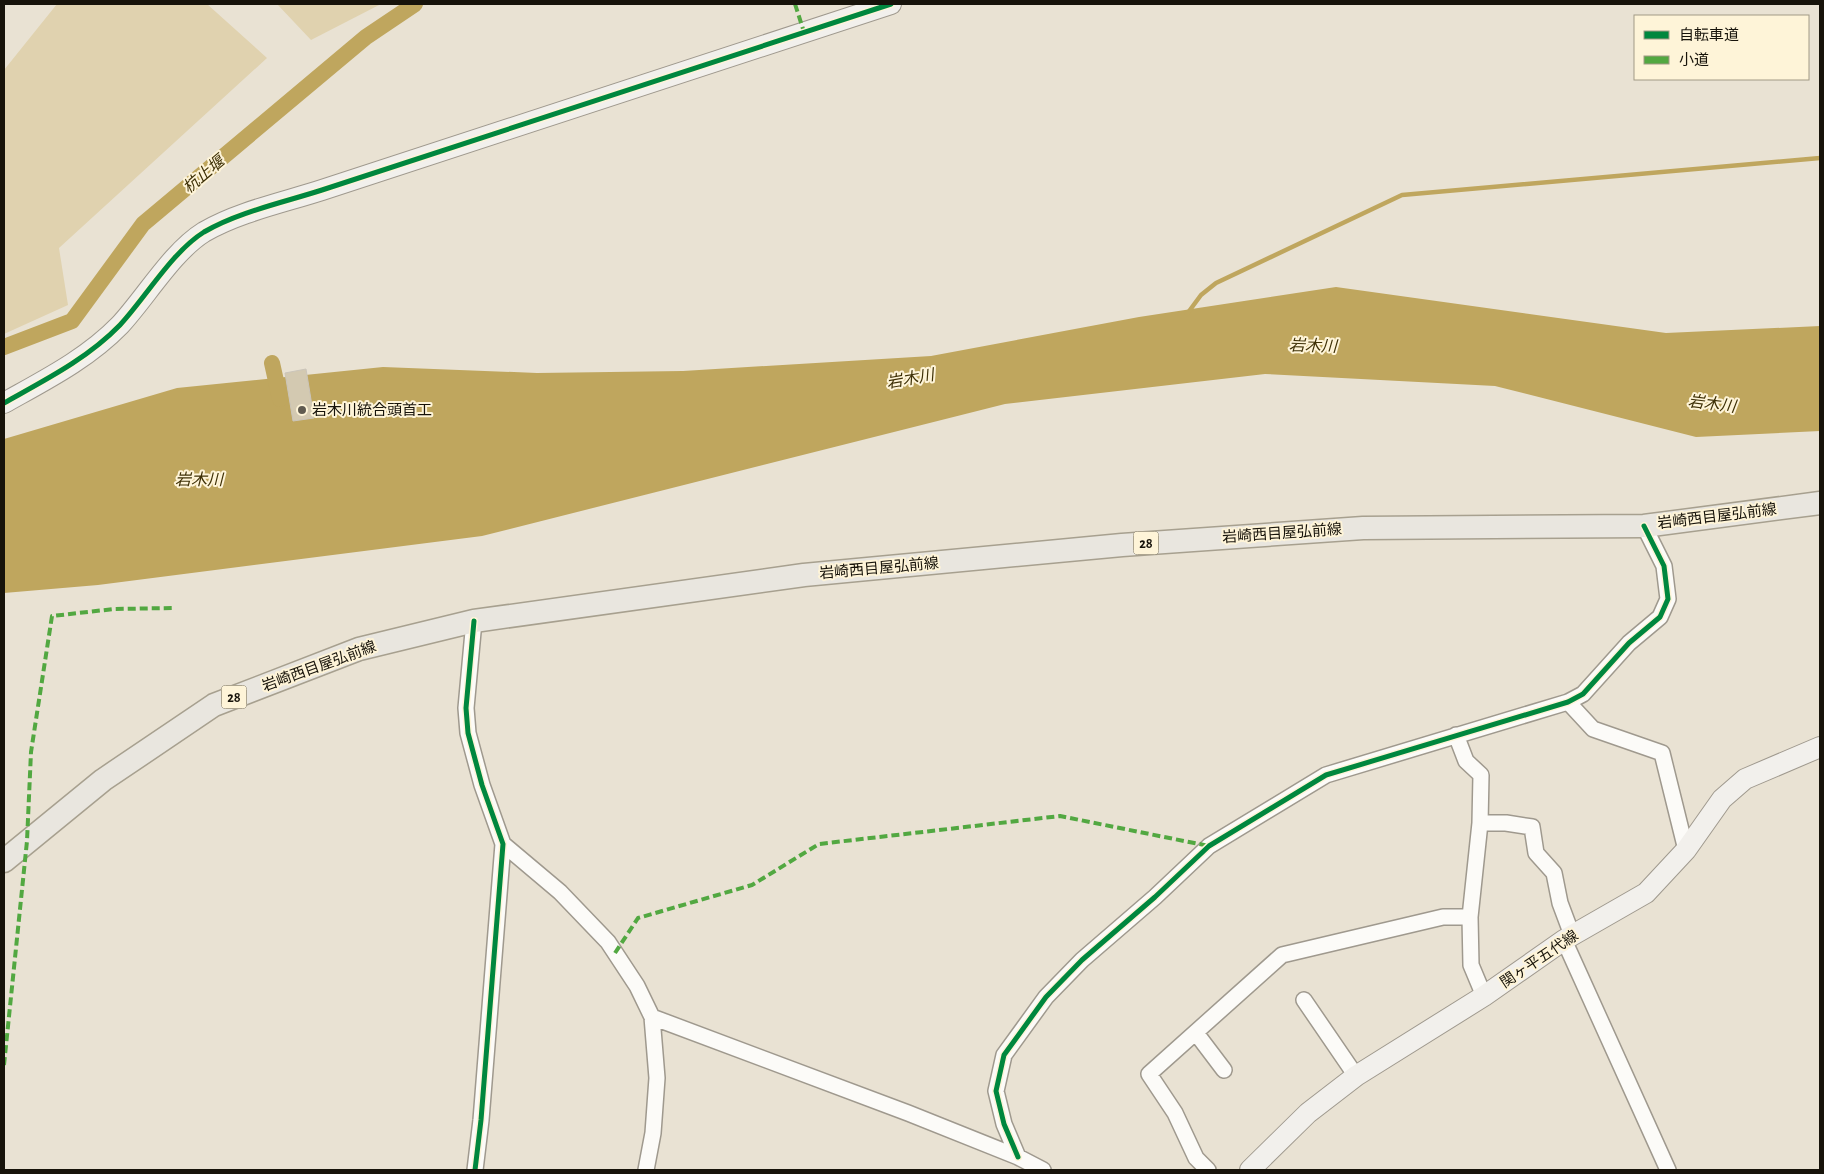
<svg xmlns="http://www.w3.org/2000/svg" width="1824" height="1174" viewBox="0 0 1824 1174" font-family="'Alegreya Sans','Noto Sans JP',sans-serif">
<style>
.green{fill:#e0d2af}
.water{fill:#bfa65e}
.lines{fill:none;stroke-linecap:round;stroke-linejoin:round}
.stream{stroke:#bfa65e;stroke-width:4.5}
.canal{stroke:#bfa65e;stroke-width:16}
.building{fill:#d3c9b1;stroke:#cbc5ba}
.street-casing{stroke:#9f998e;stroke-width:18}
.secondary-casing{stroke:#9f998e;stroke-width:22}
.primary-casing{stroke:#a7a08f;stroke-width:25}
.street{stroke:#fcfbf8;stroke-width:15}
.secondary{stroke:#f2f0ec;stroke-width:20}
.primary{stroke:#e9e6df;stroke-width:22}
.quiet{stroke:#52a841;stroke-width:4;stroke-dasharray:8 4;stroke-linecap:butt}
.cycleway-casing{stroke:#fef4d8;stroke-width:8}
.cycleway{stroke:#00873e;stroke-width:5}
.poi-dot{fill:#605b50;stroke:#fef4d8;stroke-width:2}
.labels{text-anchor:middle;stroke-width:4;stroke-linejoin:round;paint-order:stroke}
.shield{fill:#fef4d8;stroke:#5c5648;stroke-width:1}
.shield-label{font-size:14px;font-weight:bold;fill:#17130a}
.poi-label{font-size:15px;fill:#17130a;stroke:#fef4d8;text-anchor:start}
.street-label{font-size:15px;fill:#17130a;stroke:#fef4d8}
.water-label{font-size:16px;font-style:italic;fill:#3e3006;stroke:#fef4d8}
</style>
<rect width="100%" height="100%" fill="#e9e2d3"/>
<path class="green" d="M57 4H207L267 58 59 248 68 305 4 334V70Z
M277 4H381L311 40Z"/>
<path class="water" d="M1336 287 1666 333 1820 326V431L1696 437 1495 386 1265 374 1005 404 482 536 98 585 4 593V439L177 388 383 367 537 373 683 371 931 356 1139 317Z"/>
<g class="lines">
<path class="stream" d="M1187 314 1201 295 1216 283 1402 195 1820 158"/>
<path class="canal" d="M4 347 72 321 143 224 366 37 415 4
M272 363 280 399"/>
</g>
<path class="building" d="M306 369 314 418 293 421 285 373Z"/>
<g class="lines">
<defs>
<path id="street" d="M474 621 466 708 468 733 482 785 503 844 481 1120 475 1170
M1568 702 1593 729 1662 753 1686 850
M1456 735 1466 761 1481 775 1480 823 1470 917
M1480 823H1506L1532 827 1536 853 1554 873 1560 903 1572 935
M503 844 560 892 608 942 637 986 652 1017 657 1078 653 1133 646 1170
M1564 940 1668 1170
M1304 1000 1356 1076
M652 1017 908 1113 1018 1157 1043 1170
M1196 1033 1224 1070
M1018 1157 1004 1124 996 1091 1004 1055 1046 997 1082 960 1155 897 1209 846 1326 775 1568 702 1583 694 1629 643 1660 617 1668 599 1664 566 1644 526
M1208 1170 1196 1158 1175 1113 1149 1074 1282 955 1443 917H1470L1471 965 1484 996"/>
<path id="secondary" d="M4 403C45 380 87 359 120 325 146 297 172 252 204 232 238 212 285 202 322 190L891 4
M1250 1170 1308 1113 1356 1076 1484 996 1564 940 1646 893 1686 850 1722 799 1745 779 1820 747"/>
<path id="primary" d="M4 861 103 780 214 705 359 649 474 621 804 575 1122 545 1363 528 1644 526 1820 503"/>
</defs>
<use href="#street" class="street-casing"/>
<use href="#secondary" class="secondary-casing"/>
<use href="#primary" class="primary-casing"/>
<use href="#street" class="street"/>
<use href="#secondary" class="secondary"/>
<use href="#primary" class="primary"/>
<path class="quiet" d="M795 4 804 32
M615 953 638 918 752 885 819 844 1060 816 1209 846
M4 1065 27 841 31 752 52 616 114 609 174 608"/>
<defs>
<path id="cycleway" d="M4 403C45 380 87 359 120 325 146 297 172 252 204 232 238 212 285 202 322 190L891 4
M474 621 466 708 468 733 482 785 503 844 481 1120 475 1170
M1018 1157 1004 1124 996 1091 1004 1055 1046 997 1082 960 1155 897 1209 846 1326 775 1568 702 1583 694 1629 643 1660 617 1668 599 1664 566 1644 526"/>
</defs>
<use href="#cycleway" class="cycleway-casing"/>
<use href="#cycleway" class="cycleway"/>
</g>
<circle class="poi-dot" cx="302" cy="410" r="5"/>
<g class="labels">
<g class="shield">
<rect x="1133.5" y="531.5" width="25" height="23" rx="4"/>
<rect x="221.5" y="685.5" width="25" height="23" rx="4"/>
</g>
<g class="shield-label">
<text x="1146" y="548">28</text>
<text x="234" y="702">28</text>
</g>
<g class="poi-label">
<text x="312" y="415">岩木川統合頭首工</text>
</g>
<g class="street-label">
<text transform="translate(1717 516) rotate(-7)" y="5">岩崎西目屋弘前線</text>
<text transform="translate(1282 533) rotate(-4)" y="5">岩崎西目屋弘前線</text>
<text transform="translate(879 568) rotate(-5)" y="5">岩崎西目屋弘前線</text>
<text transform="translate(319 666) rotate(-20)" y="5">岩崎西目屋弘前線</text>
<text transform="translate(1539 959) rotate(-34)" y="5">関ヶ平五代線</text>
</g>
<g class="water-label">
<text transform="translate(203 174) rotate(-40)" y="6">杭止堰</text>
<text transform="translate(1313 345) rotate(2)" y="6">岩木川</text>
<text transform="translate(910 378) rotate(-10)" y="6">岩木川</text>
<text transform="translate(1712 403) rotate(7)" y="6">岩木川</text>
<text x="199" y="485">岩木川</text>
</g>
</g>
<rect width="1824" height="1174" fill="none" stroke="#17130a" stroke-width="10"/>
<rect x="1634" y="15" width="175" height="65" fill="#fef4d8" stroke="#a29a86"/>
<rect x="1644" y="31" width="25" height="8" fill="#00873e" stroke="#a29a86"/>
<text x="1679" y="40" font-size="15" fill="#17130a">自転車道</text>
<rect x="1644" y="56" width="25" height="8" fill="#52a841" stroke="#a29a86"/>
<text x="1679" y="65" font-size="15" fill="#17130a">小道</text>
</svg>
